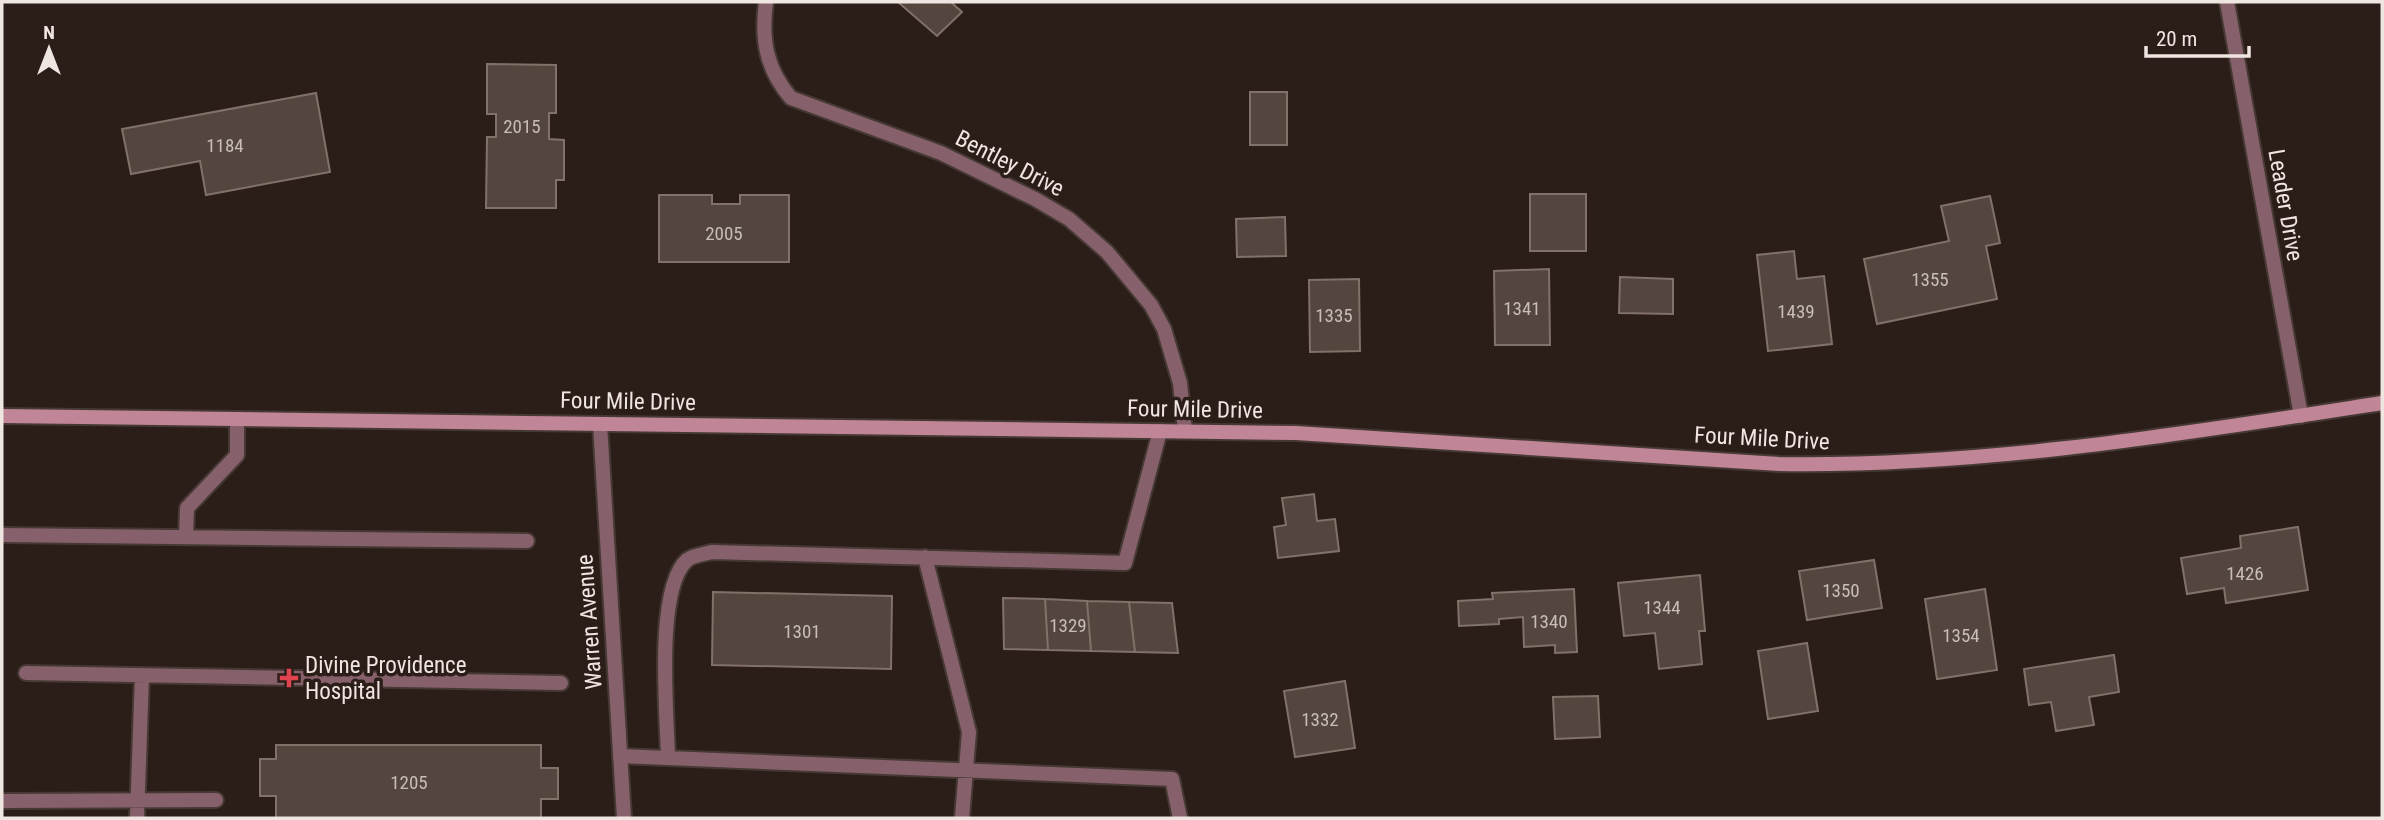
<svg xmlns="http://www.w3.org/2000/svg" width="2384" height="820" viewBox="0 0 2384 820" font-family="'Roboto Condensed',sans-serif">
<style>
.building{fill:#54453e;stroke:#817169;stroke-width:2}
.lines{fill:none;stroke-linecap:round;stroke-linejoin:round}
.lane-casing{stroke:#463933;stroke-width:18}
.street-casing{stroke:#463933;stroke-width:18}
.secondary-casing{stroke:#463933;stroke-width:18}
.lane{stroke:#86616c;stroke-width:14}
.street{stroke:#86616c;stroke-width:14}
.secondary{stroke:#c08596;stroke-width:14}
.health-dot{fill:#e0444e;stroke:#2b1d17;stroke-width:2.5}
.labels{text-anchor:middle;stroke-width:7;stroke-linejoin:round;paint-order:stroke}
.number-label{font-size:19px;fill:#c8bdb8}
.street-label{font-size:23px;fill:#efe5e1;stroke:#2b1d17}
.poi-label{font-size:23px;fill:#efe5e1;stroke:#2b1d17;text-anchor:start}
</style>
<rect width="100%" height="100%" fill="#2b1d17"/>
<path class="building" d="M898 2H951L962 12 937 36Z
M487 64 556 65V113H549V139L564 140V180H556V208H486L487 137H496V114H487Z
M1250 92H1287V145H1250Z
M316 93 330 172 206 195 200 161 131 174 122 129Z
M1530 194H1586V251H1530Z
M659 195H712V204H740V195H789V262H659Z
M1990 196 2000 243 1986 246 1997 299 1877 324 1864 259 1949 241 1941 206Z
M1285 217 1286 256 1237 257 1236 219Z
M1794 251 1797 279 1824 276 1832 344 1768 351 1757 255Z
M1549 269 1550 345H1495L1494 271Z
M1620 277 1673 279V314L1619 313Z
M1359 279 1360 351 1310 352 1309 280Z
M1314 494 1317 521 1335 519 1339 551 1278 558 1274 527 1286 525 1282 498Z
M2298 527 2308 590 2226 603 2224 588 2187 594 2181 558 2241 548 2240 536Z
M1874 560 1882 608 1807 620 1799 571Z
M1700 575 1705 631H1699L1702 664 1659 669 1655 633 1624 636 1618 583Z
M1574 589 1577 652 1555 653V645L1524 647 1523 617 1499 619V624L1459 626 1458 601 1493 599 1492 593Z
M1985 589 1997 670 1937 679 1925 599Z
M713 592 892 596 891 669 712 665Z
M1003 598 1045 599 1048 650 1004 649Z
M1045 599 1087 601 1091 651 1048 650Z
M1087 601 1129 602 1135 652 1091 651Z
M1129 602 1172 603 1178 653 1135 652Z
M1807 643 1818 711 1768 719 1758 651Z
M2114 655 2119 692 2089 697 2094 725 2056 731 2051 702 2029 705 2024 669Z
M1345 681 1355 748 1295 757 1284 691Z
M1598 696 1600 737 1555 739 1553 697Z
M276 745H541V768H558V799H541V818H276V796H260V759H276Z"/>
<g class="lines">
<defs>
<path id="lane" d="M766 2C761 39 766 69 791 98L941 153 1035 199 1069 219 1107 252 1151 305 1164 329 1180 383 1185 431
M2 535 527 541
M186 537 187 508 237 455V419
M925 557 969 732 962 818
M26 673 561 683
M620 756 1172 779 1180 818
M668 757C667 714 655 589 687 560 693 555 705 554 712 552L1125 563 1160 431
M2 801 216 800
M137 818 142 675"/>
<path id="street" d="M2227 2 2301 416
M600 424 624 818"/>
<path id="secondary" d="M2 416 1296 433 1779 464C1982 467 2182 434 2382 403"/>
</defs>
<use href="#lane" class="lane-casing"/>
<use href="#street" class="street-casing"/>
<use href="#secondary" class="secondary-casing"/>
<use href="#lane" class="lane"/>
<use href="#street" class="street"/>
<use href="#secondary" class="secondary"/>
</g>
<path class="health-dot" d="M285.5 667.5h7v7h7v7h-7v7h-7v-7h-7v-7h7z"/>
<g class="labels">
<g class="number-label">
<text x="522" y="133">2015</text>
<text x="225" y="152">1184</text>
<text x="724" y="240">2005</text>
<text x="1930" y="286">1355</text>
<text x="1522" y="315">1341</text>
<text x="1796" y="318">1439</text>
<text x="1334" y="322">1335</text>
<text x="2245" y="580">1426</text>
<text x="1841" y="597">1350</text>
<text x="1662" y="614">1344</text>
<text x="1549" y="628">1340</text>
<text x="1068" y="632">1329</text>
<text x="802" y="638">1301</text>
<text x="1961" y="642">1354</text>
<text x="1320" y="726">1332</text>
<text x="409" y="789">1205</text>
</g>
<g class="street-label">
<text transform="translate(1010 163) rotate(27)" y="8">Bentley Drive</text>
<text transform="translate(2286 205) rotate(80)" y="8">Leader Drive</text>
<text transform="translate(628 401) rotate(1)" y="8">Four Mile Drive</text>
<text transform="translate(1195 409) rotate(1)" y="8">Four Mile Drive</text>
<text transform="translate(1762 438) rotate(3)" y="8">Four Mile Drive</text>
<text transform="translate(589 622) rotate(-94)" y="8">Warren Avenue</text>
</g>
<g class="poi-label">
<text x="305" y="673">Divine Providence<tspan x="305" dy="26">Hospital</tspan></text>
</g>
</g>
<rect width="2384" height="820" fill="none" stroke="#efe5e1" stroke-width="7"/>
<g transform="translate(49 49)" stroke="#2b1d17" stroke-width="5" paint-order="stroke">
<path d="M0-5L12 26L0 18L-12 26Z" fill="#efe5e1"/>
<text y="-10" font-size="19" font-weight="bold" text-anchor="middle" fill="#efe5e1">N</text>
</g>
<path d="M2146 46v10h103v-10" fill="none" stroke="#efe5e1" stroke-width="3.5"/>
<text x="2156" y="46" font-size="21" fill="#efe5e1" stroke="#2b1d17" stroke-width="5" paint-order="stroke">20 m</text>
</svg>
